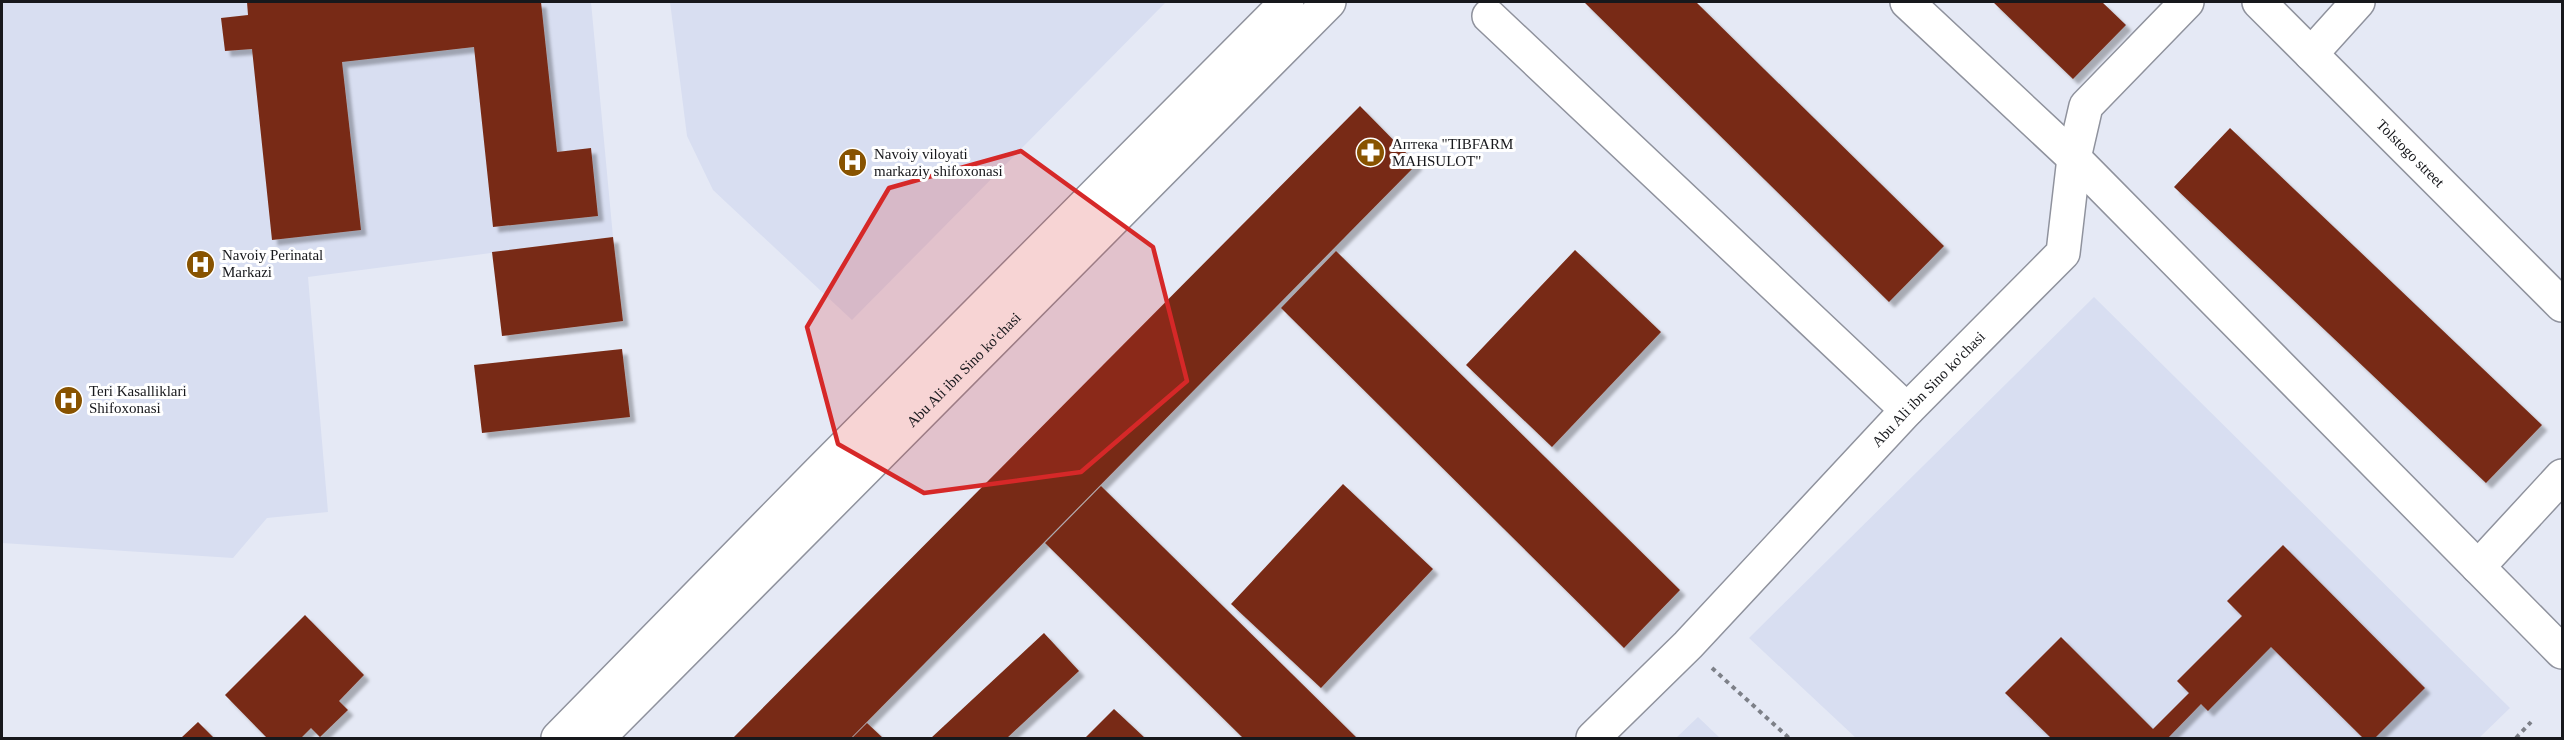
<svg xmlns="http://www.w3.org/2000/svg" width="2564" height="740" viewBox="0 0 2564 740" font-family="'Times New Roman',serif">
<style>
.built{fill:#d8def1}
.building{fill:#782b15;filter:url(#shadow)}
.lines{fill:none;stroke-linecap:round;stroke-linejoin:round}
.minor-casing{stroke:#8f929d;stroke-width:36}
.tertiary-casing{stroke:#8f929d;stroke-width:36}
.path{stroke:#7d8088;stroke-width:4;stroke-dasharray:4.5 4.5;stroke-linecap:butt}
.minor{stroke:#fff;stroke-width:33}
.tertiary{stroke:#fff;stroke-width:33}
.marked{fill:#d62828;fill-opacity:0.2;stroke:#d62828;stroke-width:4.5;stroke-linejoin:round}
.labels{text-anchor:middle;stroke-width:6;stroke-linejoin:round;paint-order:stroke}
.poi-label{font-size:15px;fill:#17181c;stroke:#fff;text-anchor:start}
.street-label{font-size:15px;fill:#17181c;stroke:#fff}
</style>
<defs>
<filter id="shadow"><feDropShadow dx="5.5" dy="5.5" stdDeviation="1.5" flood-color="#0004"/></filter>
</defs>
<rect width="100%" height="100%" fill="#e5e9f5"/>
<path class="built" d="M2 2H591L613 237 308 277 328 512 267 518 233 558 2 543Z
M670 2H1166L852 320 713 190 687 136Z
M2094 297 2510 708 2479 738H1856L1749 638Z
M1698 717 1720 738H1676Z"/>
<path class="building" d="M247 2H541L557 152 591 148 598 216 493 227 474 47 342 62 361 230 272 240 252 49 225 51 221 18 248 15Z
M1584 2H1696L1944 246 1889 302Z
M1993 2H2102L2126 25 2073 79Z
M1360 106 1417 164 851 738H733Z
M2230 128 2542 425 2486 483 2174 187Z
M613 237 623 321 502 336 492 252Z
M1575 250 1661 332 1552 447 1466 365Z
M1336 251 1680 590 1624 648 1281 308Z
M622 349 630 417 482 433 474 365Z
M1343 484 1433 569 1321 688 1231 604Z
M1101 486 1357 738H1243L1045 543Z
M2283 545 2425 688 2375 738H2363L2271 647 2208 711 2201 704 2168 738H2051L2005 693 2061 637 2153 729 2189 693 2177 681 2242 616 2227 601Z
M305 615 364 675 339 701 348 710 320 737 311 728 301 738H267L225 695Z
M1044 633 1079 671 1007 738H931Z
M1114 709 1145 738H1085Z
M198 722 214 738H181Z
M867 723 883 738H852Z"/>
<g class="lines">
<defs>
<g id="minor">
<path d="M1907 2 2074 158 2562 652"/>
<path d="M1489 16 1907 410"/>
<path d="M2311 54 2358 2"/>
<path d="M2478 567 2562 476"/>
<path id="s1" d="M1593 738 1688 645 1907 410 2063 253 2074 158 2086 106 2187 2"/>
</g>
<g id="tertiary">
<path id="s2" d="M2259 2 2562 305"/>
<path d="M558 738 821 470 1287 2"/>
<path id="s3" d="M598 738 1329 2"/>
</g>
</defs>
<use href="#minor" class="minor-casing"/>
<use href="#tertiary" class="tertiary-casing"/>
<path class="path" d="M1712 668 1789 738
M2516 738 2531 722"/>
<use href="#minor" class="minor"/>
<use href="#tertiary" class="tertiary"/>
</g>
<path class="marked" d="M1021 151 1153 247 1187 381 1081 472 924 493 838 444 807 327 889 188Z"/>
<defs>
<symbol id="pharmacy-disc" viewBox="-11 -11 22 22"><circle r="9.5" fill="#885300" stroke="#fff"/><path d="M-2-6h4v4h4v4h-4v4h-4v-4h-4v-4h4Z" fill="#fff"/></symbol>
<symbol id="hospital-disc" viewBox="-11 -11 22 22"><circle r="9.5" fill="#885300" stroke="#fff"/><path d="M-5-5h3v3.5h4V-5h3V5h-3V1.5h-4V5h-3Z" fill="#fff"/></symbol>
</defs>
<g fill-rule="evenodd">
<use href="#pharmacy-disc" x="1354" y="136" width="33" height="33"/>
<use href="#hospital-disc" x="836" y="146" width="33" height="33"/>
<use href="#hospital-disc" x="184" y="248" width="33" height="33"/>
<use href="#hospital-disc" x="52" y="384" width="33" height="33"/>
</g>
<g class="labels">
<g class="poi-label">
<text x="1392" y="149">Аптека "TIBFARM<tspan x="1392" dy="17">MAHSULOT"</tspan></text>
<text x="874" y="159">Navoiy viloyati<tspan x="874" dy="17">markaziy shifoxonasi</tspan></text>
<text x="222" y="260">Navoiy Perinatal<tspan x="222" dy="17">Markazi</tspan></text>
<text x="89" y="396">Teri Kasalliklari<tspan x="89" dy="17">Shifoxonasi</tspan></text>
</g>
<g class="street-label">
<text dy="5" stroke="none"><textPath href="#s2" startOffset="214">Tolstogo street</textPath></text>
<text dy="5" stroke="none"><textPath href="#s3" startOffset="519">Abu Ali ibn Sino ko'chasi</textPath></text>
<text dy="5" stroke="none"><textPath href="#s1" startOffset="484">Abu Ali ibn Sino ko'chasi</textPath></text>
</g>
</g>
<rect width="2564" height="740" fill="none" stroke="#17181c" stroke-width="6"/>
</svg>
